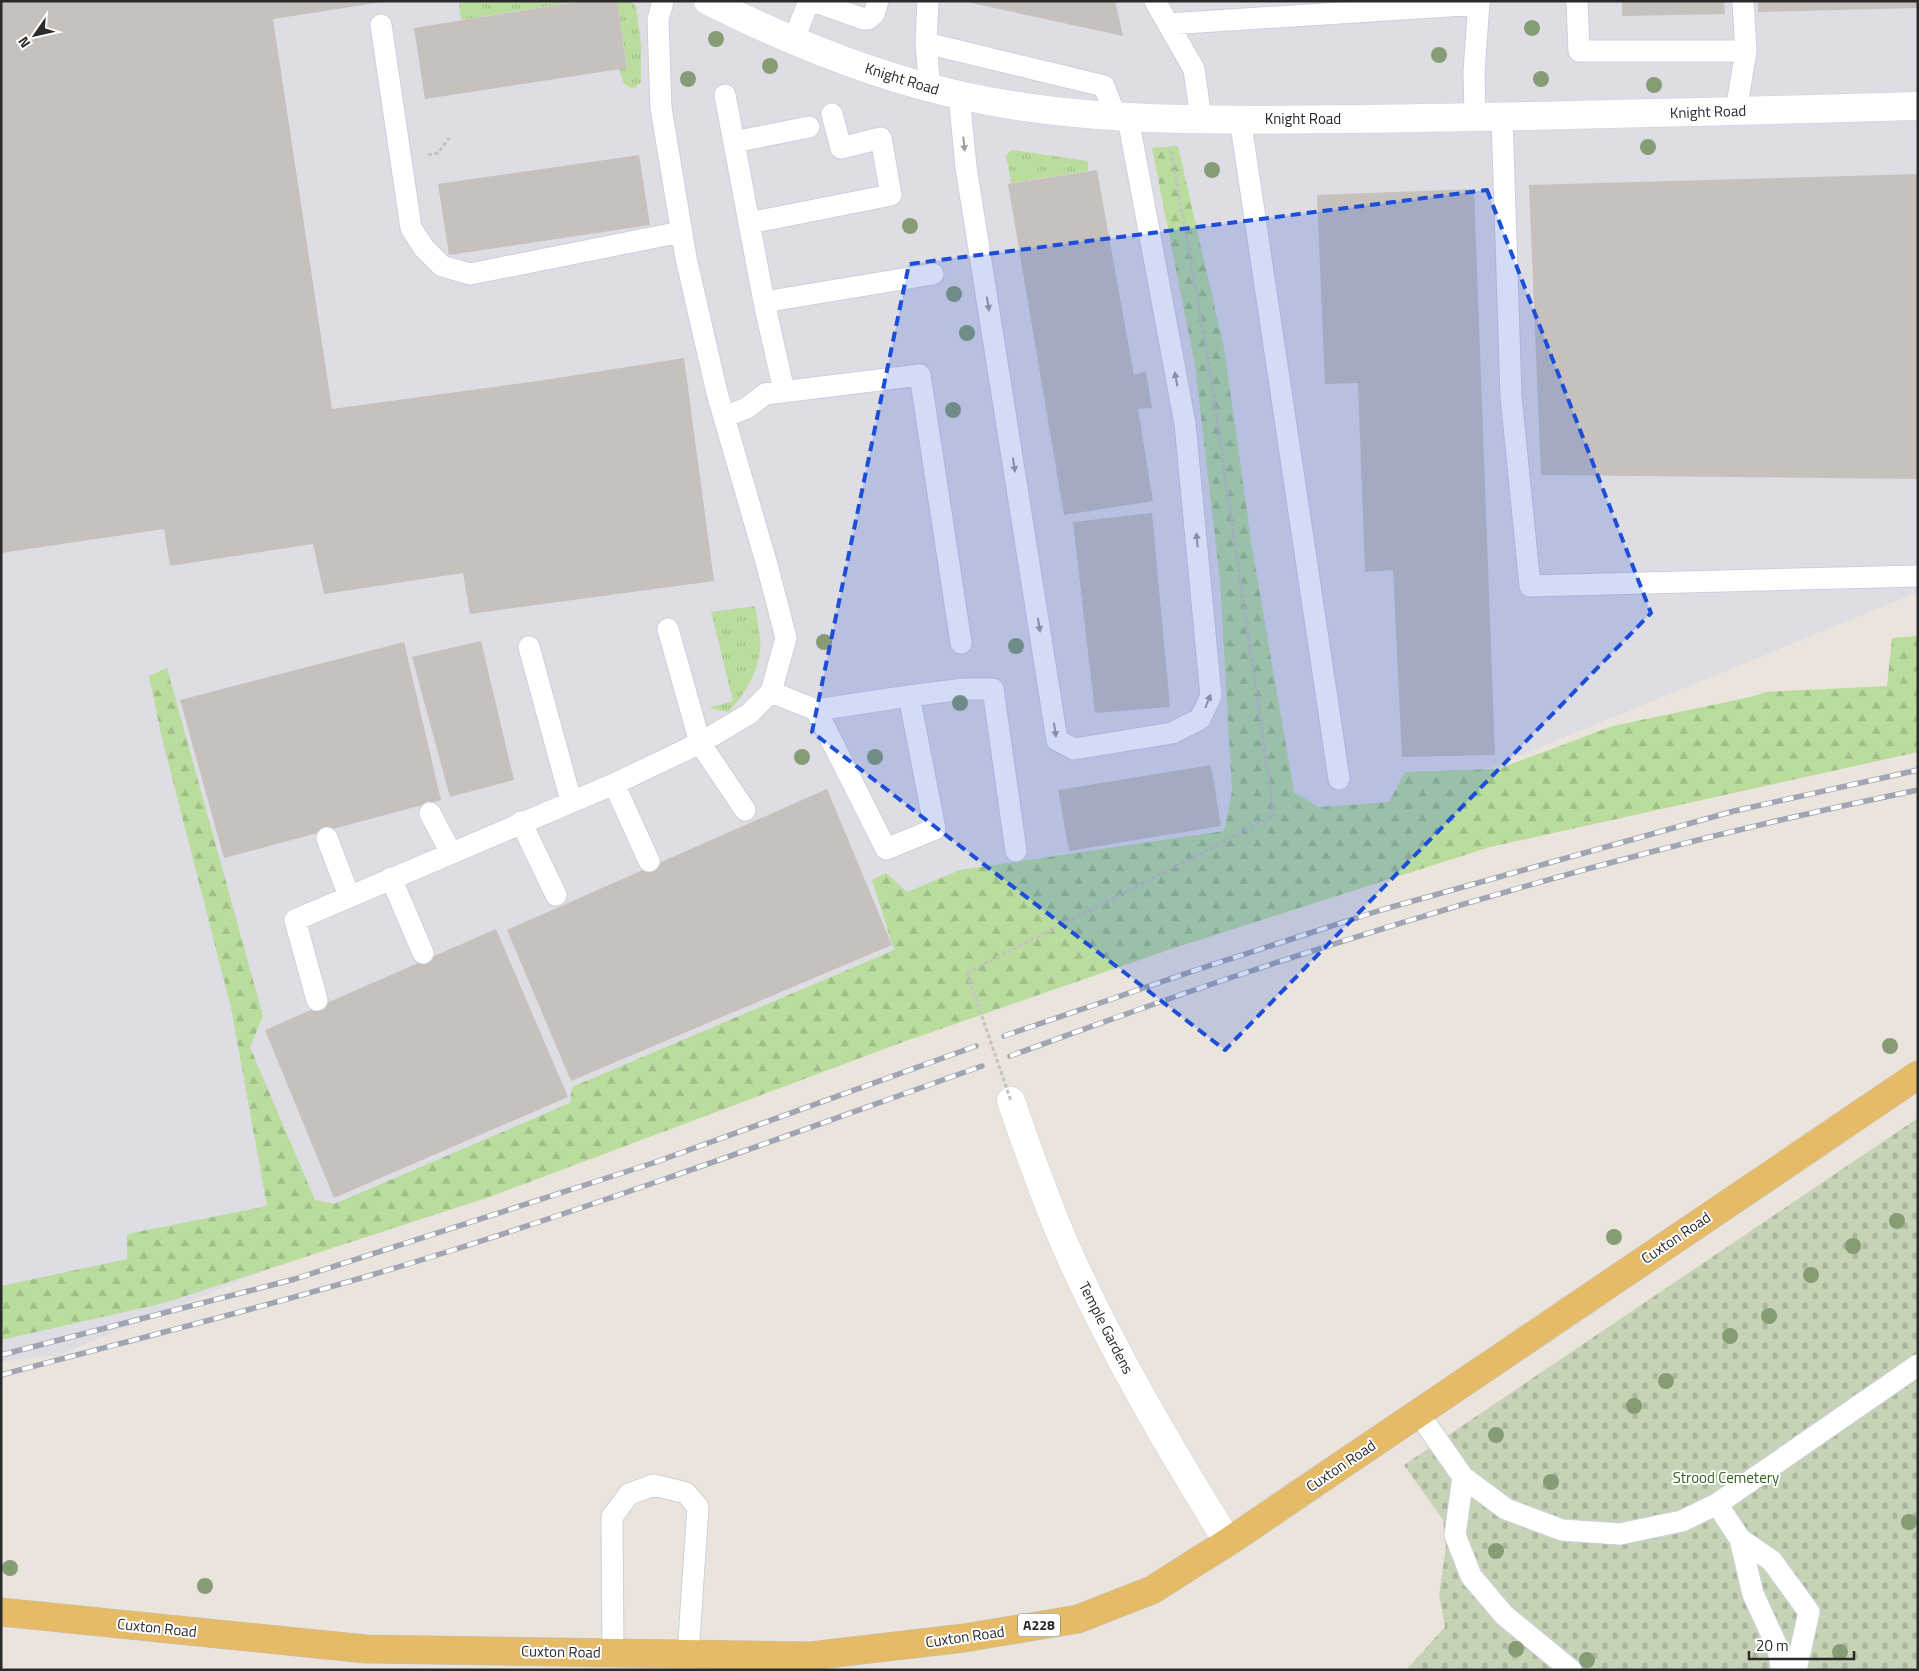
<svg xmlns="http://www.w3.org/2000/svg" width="1919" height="1671" viewBox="0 0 1919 1671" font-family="'Titillium Web',sans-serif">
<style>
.industrial{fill:#dedde4}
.grass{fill:url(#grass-tufts)}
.forest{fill:url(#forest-firs)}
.cemetery{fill:url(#cemetery-stones)}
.building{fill:#c6c1bd}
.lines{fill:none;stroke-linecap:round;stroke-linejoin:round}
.lane-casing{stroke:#ccd0da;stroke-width:23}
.street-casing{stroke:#ccd0da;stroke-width:29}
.primary-casing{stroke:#c3c3c3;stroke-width:29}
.path{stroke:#c3c3c3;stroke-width:3;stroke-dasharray:4 2.5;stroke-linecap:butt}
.lane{stroke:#fff;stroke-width:21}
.street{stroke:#fff;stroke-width:28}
.primary{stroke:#e5bb68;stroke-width:28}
.rail-casing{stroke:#a0a5b3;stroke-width:5.5}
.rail{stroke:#fff;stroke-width:4;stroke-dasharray:11;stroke-linecap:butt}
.path-bridge{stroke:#c3c3c3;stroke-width:3;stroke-dasharray:4 2.5;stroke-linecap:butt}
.tree{fill:#869c75}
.oneway{fill:#9f9f9f}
.marked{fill:#1d4ed8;fill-opacity:0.2;stroke:#1d4ed8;stroke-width:4;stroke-dasharray:10 6;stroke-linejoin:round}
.labels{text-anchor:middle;stroke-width:4;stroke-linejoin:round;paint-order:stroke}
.shield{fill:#fff;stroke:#6a6a6a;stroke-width:1}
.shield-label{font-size:14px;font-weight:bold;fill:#2a2a2a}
.street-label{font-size:15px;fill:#2a2a2a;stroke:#fff}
.park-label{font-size:15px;fill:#346120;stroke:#fff}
</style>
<defs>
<pattern id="grass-tufts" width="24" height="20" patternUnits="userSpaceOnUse" patternTransform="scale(1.25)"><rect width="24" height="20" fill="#badd9e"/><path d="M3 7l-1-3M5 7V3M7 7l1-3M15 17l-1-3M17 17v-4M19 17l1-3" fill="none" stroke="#a0be88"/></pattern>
<pattern id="forest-firs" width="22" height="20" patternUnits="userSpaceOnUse" patternTransform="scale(1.25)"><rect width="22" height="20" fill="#badd9e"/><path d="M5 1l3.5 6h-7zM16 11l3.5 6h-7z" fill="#a0be88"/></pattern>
<pattern id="cemetery-stones" width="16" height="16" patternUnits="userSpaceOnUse" patternTransform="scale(1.25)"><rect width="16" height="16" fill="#c7d3b6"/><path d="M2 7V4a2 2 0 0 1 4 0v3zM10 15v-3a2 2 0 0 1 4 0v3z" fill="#abb59d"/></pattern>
</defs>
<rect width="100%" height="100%" fill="#ebe4dd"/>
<path class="industrial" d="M1 1H1918V592L59 1355 1 1362Z"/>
<path class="grass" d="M459 1H582L461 20Z
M617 1H631L636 6 641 45V82L633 89 624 84 619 69 627 67Z
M1012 150 1088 161V171L1011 183 1006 155Z
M755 606C757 622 763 642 759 657 755 677 742 698 728 712L709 708 733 701 711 612Z"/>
<path class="forest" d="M1178 146 1224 348 1252 547 1294 792 1319 807 1389 802 1405 772 1498 769 1613 726 1755 696 1765 692 1887 686 1892 638 1918 636V752L1490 847 1171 949 906 1041 489 1197 164 1303 1 1340V1286L127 1259V1234L267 1206 231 1008 162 738 149 676 167 668 263 1016 250 1047 315 1200 334 1204 570 1103 572 1087 894 950 872 880 886 873 907 892 960 870 1224 831 1232 791 1220 580 1195 365 1152 148Z"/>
<path class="cemetery" d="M1918 1118V1670H1406L1445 1627 1439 1595 1446 1547 1443 1520 1404 1465Z"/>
<path class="building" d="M1 1H389L273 19 332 409 538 381 684 358 714 581 470 614 463 573 324 594 313 544 170 566 164 529 1 553Z
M582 1H617L627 68 425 99 414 28Z
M967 1H1115L1123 36 967 2Z
M1622 1H1724L1725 14 1622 16Z
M1758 1H1918V8L1758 12Z
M639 155 650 225 449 255 438 184Z
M1097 170 1134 375 1146 371 1152 408 1138 409 1153 501 1064 515 1008 184Z
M1918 174V479L1541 475 1529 185Z
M1474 189 1495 755 1402 757 1393 570 1365 572 1358 383 1325 384 1317 195Z
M1152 513 1170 707 1095 713 1073 522Z
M481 641 514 780 450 797 412 657Z
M404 642 441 800 224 858 180 700Z
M1211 765 1221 826 1069 851 1058 790Z
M827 789 892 945 571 1081 507 930Z
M496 929 568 1097 334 1198 265 1030Z"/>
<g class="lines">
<defs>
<path id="lane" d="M813 1 864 19H868L874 14 878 1
M928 1 926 43 930 89
M1155 1 1194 69 1201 119
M1577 1 1579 51H1746
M1168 24 1479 4
M381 25 411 228 424 248 442 266 470 274 681 232
M793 41 809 1
M926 43 1104 86 1116 117
M725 95 764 302 784 391
M959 95 966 167 1057 740 1074 749 1172 733 1200 719 1211 696 1185 424 1128 118
M1736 111 1746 51 1743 1
M1502 116 1511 396 1530 586 1918 576
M1475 117 1474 72 1479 1
M1240 118 1339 779
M734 142 809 127
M749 223 891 195 881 138 841 148 832 114
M764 302 933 274
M724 417 747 408 765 394 920 375 961 643
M668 629 700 743 745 810
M529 647 571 801
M771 692 816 710 886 849 935 829 909 696 964 689H993L1016 851
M816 710 909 696
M614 784 649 861
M430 813 451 853
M521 822 556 895
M327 838 349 896
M391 878 423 953
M317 1000 295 920 614 784 700 743 749 714 771 692 786 638 767 565 717 393 686 258 661 108 658 20 663 1
M1419 1414 1463 1477 1506 1509 1562 1530 1620 1534 1682 1521 1717 1504 1918 1365
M1463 1477 1455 1535 1471 1576 1504 1615 1571 1670
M1717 1504 1740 1539 1772 1561 1809 1612 1796 1670
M1740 1539 1753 1594 1777 1646 1782 1670
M613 1653 612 1517 629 1494 654 1485 686 1493 698 1507 688 1654"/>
<path id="street" d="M708 1C790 42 877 78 968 97 1095 124 1226 120 1356 119 1543 117 1730 111 1918 106
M1011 1101C1028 1150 1045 1199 1066 1247 1111 1349 1169 1447 1228 1542"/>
<path id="primary" d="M1 1612 366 1649 810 1656 964 1638 1078 1619 1152 1590 1228 1542 1918 1075"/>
</defs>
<use href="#lane" class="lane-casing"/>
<use href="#street" class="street-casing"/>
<use href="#primary" class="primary-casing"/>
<path class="path" d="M428 155 438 153 449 138
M967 973 1274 816 1210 370 1171 151"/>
<use href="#lane" class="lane"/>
<use href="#street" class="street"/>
<use href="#primary" class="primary"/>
<defs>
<path id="rail" d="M1004 1036 1196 970 1381 910 1734 811 1918 770
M1010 1056C1090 1027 1168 998 1248 972 1467 899 1692 836 1918 790
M1 1355 295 1279 653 1163 976 1046
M1 1375C151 1335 302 1298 450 1251 629 1194 805 1129 982 1066"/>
</defs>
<use href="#rail" class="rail-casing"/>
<use href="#rail" class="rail"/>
<path class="path-bridge" d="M967 973 1011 1101"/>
</g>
<g class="tree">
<circle cx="1532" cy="28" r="8"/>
<circle cx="716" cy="39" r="8"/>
<circle cx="1439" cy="55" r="8"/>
<circle cx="770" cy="66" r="8"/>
<circle cx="688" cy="79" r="8"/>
<circle cx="1541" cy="79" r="8"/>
<circle cx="1654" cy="85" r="8"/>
<circle cx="1648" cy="147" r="8"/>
<circle cx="1212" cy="170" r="8"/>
<circle cx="910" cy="226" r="8"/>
<circle cx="954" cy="294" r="8"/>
<circle cx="967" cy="333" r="8"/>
<circle cx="953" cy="410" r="8"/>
<circle cx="824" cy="642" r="8"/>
<circle cx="1016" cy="646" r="8"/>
<circle cx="960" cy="703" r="8"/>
<circle cx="802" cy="757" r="8"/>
<circle cx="875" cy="757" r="8"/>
<circle cx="1890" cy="1046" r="8"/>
<circle cx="1897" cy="1221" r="8"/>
<circle cx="1614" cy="1237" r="8"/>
<circle cx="1853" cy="1246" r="8"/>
<circle cx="1811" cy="1275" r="8"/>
<circle cx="1769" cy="1316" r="8"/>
<circle cx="1730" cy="1336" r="8"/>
<circle cx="1666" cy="1381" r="8"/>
<circle cx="1634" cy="1406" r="8"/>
<circle cx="1496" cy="1435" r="8"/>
<circle cx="1551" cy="1482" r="8"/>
<circle cx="1909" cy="1522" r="8"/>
<circle cx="1496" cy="1551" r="8"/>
<circle cx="10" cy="1568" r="8"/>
<circle cx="205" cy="1586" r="8"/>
<circle cx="1516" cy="1649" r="8"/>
<circle cx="1840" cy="1652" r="8"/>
<circle cx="1587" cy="1660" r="8"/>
</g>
<defs><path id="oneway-solid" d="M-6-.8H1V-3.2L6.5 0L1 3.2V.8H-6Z" transform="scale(1.25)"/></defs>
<g class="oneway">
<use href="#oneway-solid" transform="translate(964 144) rotate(84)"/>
<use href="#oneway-solid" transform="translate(988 304) rotate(81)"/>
<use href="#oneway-solid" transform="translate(1176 379) rotate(-101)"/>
<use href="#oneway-solid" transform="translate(1014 465) rotate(81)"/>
<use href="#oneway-solid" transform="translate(1197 540) rotate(-95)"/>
<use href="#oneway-solid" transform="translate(1039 625) rotate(81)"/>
<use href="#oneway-solid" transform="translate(1208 701) rotate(-69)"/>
<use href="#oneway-solid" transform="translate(1055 730) rotate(82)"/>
</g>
<path class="marked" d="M1487 190 1651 613 1225 1050 812 732 909 264Z"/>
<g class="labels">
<rect class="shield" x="1018" y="1613.5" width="42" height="23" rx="4"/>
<g class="shield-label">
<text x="1039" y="1630">A228</text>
</g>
<g class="street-label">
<text transform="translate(902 79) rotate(17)" y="5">Knight Road</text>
<text transform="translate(1708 112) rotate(-2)" y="5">Knight Road</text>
<text x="1303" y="124">Knight Road</text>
<text transform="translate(1676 1238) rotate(-34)" y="5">Cuxton Road</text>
<text transform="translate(1106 1328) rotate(63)" y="5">Temple Gardens</text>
<text transform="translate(1341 1466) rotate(-34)" y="5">Cuxton Road</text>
<text transform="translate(157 1628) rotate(6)" y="5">Cuxton Road</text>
<text transform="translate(965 1637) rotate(-8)" y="5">Cuxton Road</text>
<text transform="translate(561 1652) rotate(1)" y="5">Cuxton Road</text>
</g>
<g class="park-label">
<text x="1726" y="1483">Strood Cemetery</text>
</g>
</g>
<rect width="1919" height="1671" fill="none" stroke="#2a2a2a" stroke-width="5"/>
<g transform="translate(35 35) rotate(236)" stroke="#ffffff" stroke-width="4" paint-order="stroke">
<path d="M0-4L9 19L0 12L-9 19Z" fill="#2a2a2a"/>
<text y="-8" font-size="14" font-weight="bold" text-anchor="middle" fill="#2a2a2a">N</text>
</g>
<path d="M1749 1651v8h105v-8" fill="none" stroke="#2a2a2a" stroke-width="2.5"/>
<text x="1756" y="1651" font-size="15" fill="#2a2a2a" stroke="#ffffff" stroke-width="4" paint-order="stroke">20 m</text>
</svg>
